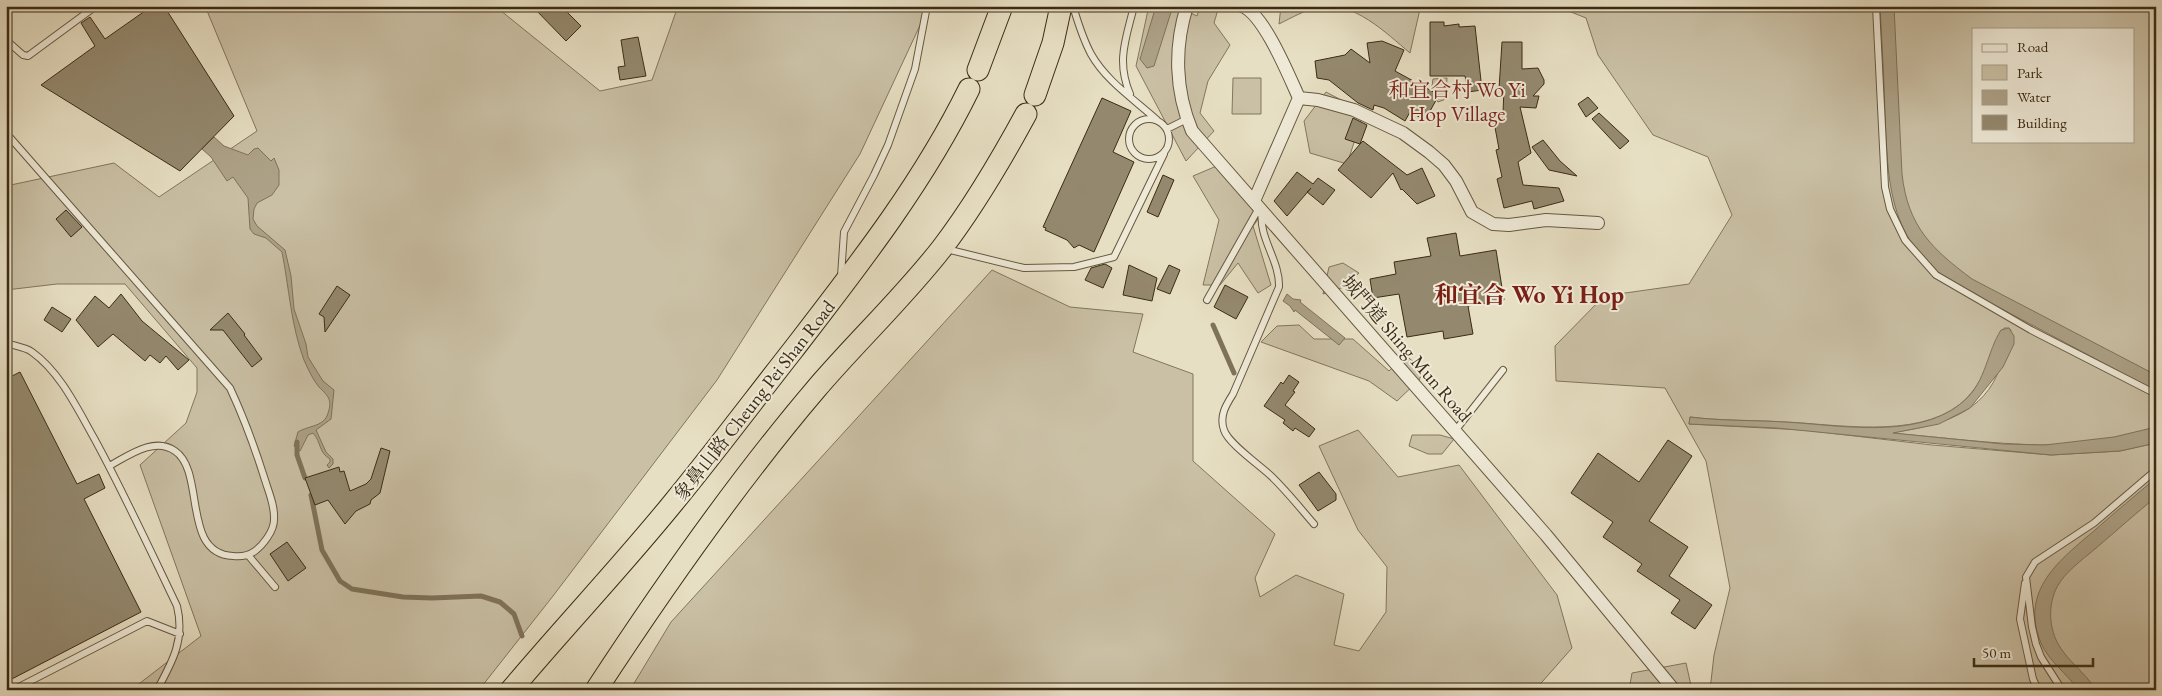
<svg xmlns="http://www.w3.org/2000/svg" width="2162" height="696" viewBox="0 0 2162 696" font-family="'EB Garamond','Noto Serif TC',serif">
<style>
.green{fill:#cac0a5;stroke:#82765d;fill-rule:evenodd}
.water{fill:#ada288;stroke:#7f725a}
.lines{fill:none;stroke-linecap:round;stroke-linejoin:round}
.stream{stroke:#7f725a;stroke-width:5}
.building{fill:#94896f;stroke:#3b2b15}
.service-casing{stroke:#665840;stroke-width:8}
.minor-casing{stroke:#665840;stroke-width:14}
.trunk-casing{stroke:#3b2b15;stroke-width:23}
.service{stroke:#efead8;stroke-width:6}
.minor{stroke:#efead8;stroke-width:12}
.trunk{stroke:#e7dfc3;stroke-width:21}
.labels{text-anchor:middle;stroke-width:4;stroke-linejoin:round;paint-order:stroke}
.street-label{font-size:19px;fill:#3b2b15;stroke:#efead8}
.quarter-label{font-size:21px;fill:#7a1f14;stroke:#efead8}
.district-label{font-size:24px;font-weight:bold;fill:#7a1f14;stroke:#efead8}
</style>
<rect width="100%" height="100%" fill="#e7dfc3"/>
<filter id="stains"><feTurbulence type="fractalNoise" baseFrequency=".004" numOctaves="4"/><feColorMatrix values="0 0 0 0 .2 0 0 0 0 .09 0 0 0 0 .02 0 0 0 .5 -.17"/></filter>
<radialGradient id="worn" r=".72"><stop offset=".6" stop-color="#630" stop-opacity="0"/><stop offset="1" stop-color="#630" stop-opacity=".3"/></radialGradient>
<path class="green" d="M205 6H495L600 91 652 80 678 6H929L860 154 717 380 553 596 479 690H131L201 636 140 465 186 423 197 392V368L125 284H57L6 290V186L114 163 159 197 257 131Z
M1147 6H1176L1197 16 1200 6H1219L1214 23 1230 45 1208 81 1200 113 1214 131 1186 161 1136 66 1148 10Z
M1281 6H1414L1420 9 1410 53C1386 33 1353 0 1319 7 1305 10 1291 18 1279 24Z
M1556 6H2156V427C2120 438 2080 445 2042 445 1991 444 1940 437 1889 433 1931 427 1978 418 1997 375 2003 361 2006 345 2011 330L2009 328H2004C1992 355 1983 386 1959 405 1915 439 1835 424 1785 422 1753 420 1722 421 1690 417L1689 424 1803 430 1932 445 2051 455 2120 451 2156 443V690H1710L1714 655 1730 588 1706 461 1665 388 1556 381 1555 346 1604 296 1689 284 1732 215 1708 157 1653 135 1598 55 1586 18ZM1973 29H2133V141H1973Z
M1233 78H1261V114H1232Z
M1447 78 1446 99 1438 102 1431 93 1433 79Z
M1326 92 1364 112 1347 164 1310 153 1304 121Z
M1219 165 1259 218 1253 226 1271 285 1258 293 1238 263 1220 285H1203L1219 220 1193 176Z
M1343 263 1359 273 1344 287 1323 294 1329 267Z
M992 270 1070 307 1143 314 1133 352 1193 374V461L1275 534 1255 578 1260 597 1296 575 1344 594 1334 645 1359 651 1386 612 1387 567 1358 530 1319 446 1358 430 1398 477 1459 465 1557 595 1572 648 1535 690H630L671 622Z
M1299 325 1314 339H1353L1389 371 1405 355 1424 370 1419 380 1397 401 1369 381 1261 342 1277 326Z
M1412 435H1440L1454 439 1442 454H1428L1409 446Z
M1686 663 1692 690H1629L1632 673Z"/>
<path class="water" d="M1156 6H1173L1154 66 1147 68 1140 59Z
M1880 6H1894L1902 174C1908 227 1932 249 1972 279L2156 375V391L1953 283C1888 241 1888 182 1885 114 1884 78 1882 42 1880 6Z
M214 137 224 146 248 155 254 149 258 148 271 161 274 158 279 170V185L272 195 257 203 254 209 253 219 257 226 285 250 291 276 294 309 306 344 308 357 323 381 334 390 331 419 316 430 326 452 333 459V464L329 468 327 465 330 462V459C318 452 322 443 313 433L308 435 300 451 294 446 298 432C307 426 322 427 327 416 333 400 329 397 319 387 313 380 308 369 304 360 291 326 289 287 282 252L266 238 254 234 250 229 248 198 233 177 227 181 211 157 202 149Z
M1287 294 1293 299 1301 300 1300 302 1345 338 1339 345 1295 310 1294 312 1290 306 1283 301Z
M2009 328 2014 336V344L2003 367 1970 408 1939 424 1893 433 2003 444 2045 445 2114 437 2156 427V443L2120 451 2051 455 1777 428 1689 424 1690 417C1721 421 1753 420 1785 422 1840 425 1920 441 1965 400 1986 381 1987 352 2001 330Z
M2156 478V497C2135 514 2115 532 2095 549 2082 560 2065 572 2057 587 2048 605 2049 625 2057 642 2067 661 2085 672 2096 690H2078C2067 673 2049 662 2041 643 2019 590 2060 560 2095 530 2115 512 2136 495 2156 478Z"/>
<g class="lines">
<path class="stream" d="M1213 325 1234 373
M297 442V455L305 478
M311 495 322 550 340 581 352 589 403 597 432 598 481 596 500 602 514 614 522 636"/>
</g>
<path class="building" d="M152 6H164L234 116 180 171 41 85 95 46 81 23 90 17 105 39Z
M532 6H561L581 26 566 41Z
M1430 22H1444V26L1459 24V27L1475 26 1482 90 1468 92 1465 76H1430Z
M638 37 646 76 620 80 618 67 625 66 621 40Z
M1382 41 1404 50 1395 71 1439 95 1425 120 1410 112 1405 121 1384 108 1374 105 1373 110 1358 103 1329 80 1317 78 1315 61 1345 55 1351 49 1370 63 1367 43Z
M1502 42H1522V69L1538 68 1544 80V84L1533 96H1539L1536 108 1520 107 1531 153 1518 162 1523 185 1559 188 1564 201 1534 209 1532 201 1504 208 1497 179 1502 177 1496 150 1499 149 1494 122H1498V114L1503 113 1504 88 1499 89Z
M1588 97 1598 108 1586 117 1578 104Z
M1102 98 1131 111 1113 152 1134 162 1094 252 1079 245 1074 248 1067 240 1045 230 1046 228 1043 227Z
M1599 113 1629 141 1620 149 1592 119Z
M1353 118 1367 125 1360 144 1363 141 1407 175 1422 168 1435 196 1417 204 1402 189 1401 190 1393 173 1371 198 1338 170 1360 144 1345 139Z
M1543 140 1560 161 1577 176 1549 170 1532 147Z
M1297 172 1313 184 1318 178 1335 190 1323 205 1307 192 1311 188 1287 216 1274 201Z
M1163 175 1174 180 1158 217 1147 212Z
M66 210 82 227 71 237 56 219Z
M1456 233 1460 256 1496 250 1504 300 1468 306 1473 334 1444 339 1443 331 1407 337 1399 294 1373 298 1370 279 1396 274 1394 262 1431 256 1427 238Z
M1105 264 1112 268 1103 288 1085 280 1091 268Z
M1129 265 1157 278 1152 301 1123 295Z
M1169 265 1180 270 1170 294 1157 289Z
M1225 285 1248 297 1236 319 1214 307Z
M337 286 350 295 325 332 324 317 319 314Z
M121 294 142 321 189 360 178 370 166 356 160 363 150 355 145 361 113 334 98 347 76 320 95 296 109 308Z
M52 307 71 319 62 332 44 320Z
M228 313 245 334 244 335 262 359 252 367 223 330H210Z
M20 372 77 484 99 474 105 488 84 499 141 612 6 682V379Z
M1289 375 1299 382 1293 391 1295 392 1285 405 1315 429 1309 437 1295 428 1293 431 1283 423 1285 420 1264 406 1281 382 1283 384Z
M1668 440 1692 456 1649 521 1688 547 1669 576 1712 605 1695 629 1671 613 1680 600 1637 571 1642 564 1603 537 1613 522 1571 493 1598 453 1639 482Z
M381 448 390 451 380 493 371 500 370 504 356 511 345 524 328 500 315 505 305 478 339 467 340 472 344 471 350 491 366 484 371 479Z
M1319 472 1336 494V500L1318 511 1299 485Z
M287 542 306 568 288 581 270 554Z"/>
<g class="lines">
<defs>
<path id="service" d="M1073 6C1078 23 1083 39 1091 54 1106 81 1135 100 1157 120
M1876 6 1885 187 1890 209 1905 240 1936 275 2031 330 2156 394
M6 40 23 55 28 56 96 6
M1130 94C1116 61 1126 39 1134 6
M1129 139a20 20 0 1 1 40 0a20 20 0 1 1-40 0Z
M1167 129 1187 119
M6 133 230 388C244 418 255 448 265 480 269 493 275 506 274 520 274 531 263 545 255 551 248 556 241 557 233 556 181 554 206 472 175 451 154 436 128 456 109 466
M1262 211C1258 238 1280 260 1279 287L1233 394C1226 405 1219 416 1224 430 1228 443 1258 464 1270 475 1286 490 1300 508 1314 524
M946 249 1024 268 1074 267 1114 257 1164 154
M841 276 844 232 874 175 888 145 915 69 927 6
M1207 300 1259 208
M6 343C14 346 25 347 32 352 60 372 77 408 94 438 124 493 150 550 177 606 185 639 173 661 157 690
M1455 431 1503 370
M248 555 275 587
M2025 583 2020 619 2033 679 2038 690
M13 690 147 621 180 634
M2062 690 2041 657 2036 644 2032 627 2026 577 2035 562 2094 523 2156 470"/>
<path id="minor" d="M1187 6C1174 47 1175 91 1192 131L1546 535 1674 690
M1242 6C1264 14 1289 76 1299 98L1254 201
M1299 98 1318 100 1354 110 1403 133 1429 152 1444 165 1456 181 1472 212 1493 224 1509 225 1546 220 1598 223"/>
<path id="trunk" d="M978 70 1002 6
M1035 95 1053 43 1061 6
M511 690C564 627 621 567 673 503 714 453 753 401 793 350 857 267 923 183 969 89
M596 690C664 586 736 483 816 389 857 341 903 298 942 248 974 206 1001 160 1026 114"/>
</defs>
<use href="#service" class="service-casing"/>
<use href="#minor" class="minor-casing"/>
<use href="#trunk" class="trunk-casing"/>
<use href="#service" class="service"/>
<use href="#minor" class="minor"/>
<use href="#trunk" class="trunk"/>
</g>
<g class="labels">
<g class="street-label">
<text transform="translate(1407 348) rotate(49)" y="7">城門道 Shing Mun Road</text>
<text transform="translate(754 400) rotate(-52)" y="7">象鼻山路 Cheung Pei Shan Road</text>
</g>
<g class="quarter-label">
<text x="1457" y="97">和宜合村 Wo Yi<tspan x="1457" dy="24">Hop Village</tspan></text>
</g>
<g class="district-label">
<text x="1529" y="303">和宜合 Wo Yi Hop</text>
</g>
</g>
<rect width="2162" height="696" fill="none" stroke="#e7dfc3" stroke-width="25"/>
<rect x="8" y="8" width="2147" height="681" fill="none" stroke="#3b2b15" stroke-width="2.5"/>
<rect x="12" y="12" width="2137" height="671" fill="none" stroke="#3b2b15"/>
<rect x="1972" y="28" width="162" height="115" fill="#efead8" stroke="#a79e8a"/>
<rect x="1982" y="44" width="25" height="8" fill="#efead8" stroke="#a79e8a"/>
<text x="2017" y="52" font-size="15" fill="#3b2b15">Road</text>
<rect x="1982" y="65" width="25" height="15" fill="#cac0a5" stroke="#a79e8a"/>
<text x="2017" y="78" font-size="15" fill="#3b2b15">Park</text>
<rect x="1982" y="90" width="25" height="15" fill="#ada288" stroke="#a79e8a"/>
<text x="2017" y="102" font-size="15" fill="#3b2b15">Water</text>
<rect x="1982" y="115" width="25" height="15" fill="#94896f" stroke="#a79e8a"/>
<text x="2017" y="128" font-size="15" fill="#3b2b15">Building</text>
<path d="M1974 658v8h119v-8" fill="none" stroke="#3b2b15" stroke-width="2.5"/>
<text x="1982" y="658" font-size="15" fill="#3b2b15" stroke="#efead8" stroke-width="4" paint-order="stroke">50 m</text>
<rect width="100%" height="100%" filter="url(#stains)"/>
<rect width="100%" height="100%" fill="url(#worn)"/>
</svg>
